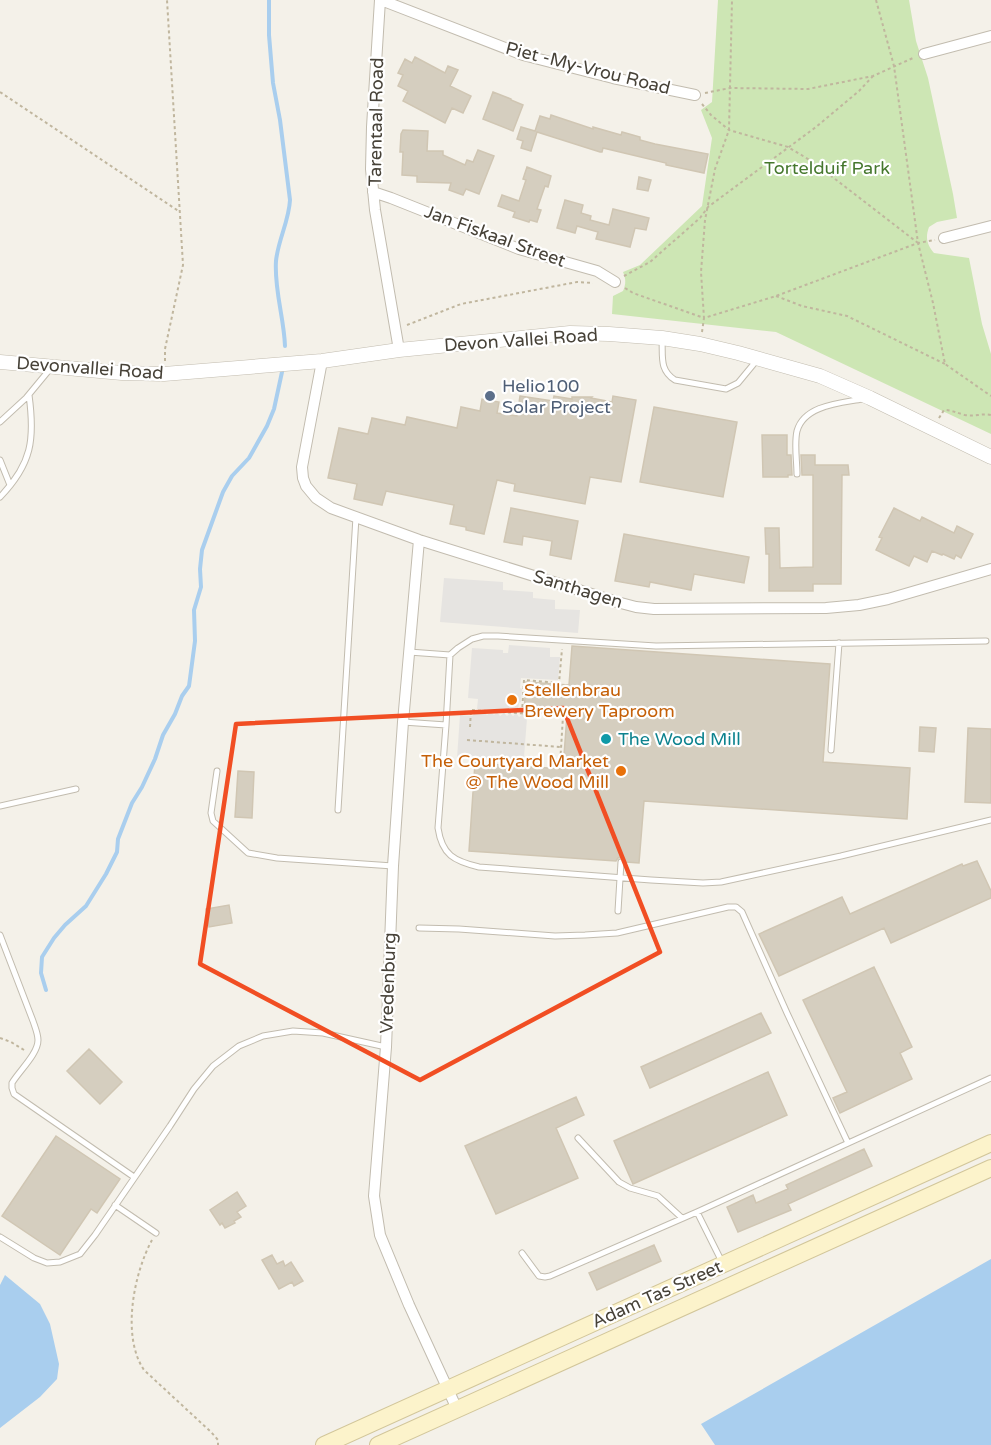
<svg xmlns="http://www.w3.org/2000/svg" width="991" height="1445" viewBox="0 0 991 1445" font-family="'Varela Round',sans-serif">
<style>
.green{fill:#cde6b4}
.parking{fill:#e6e4e1}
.water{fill:#a9ceee}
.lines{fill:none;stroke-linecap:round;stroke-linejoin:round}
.stream{stroke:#a9ceee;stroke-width:4}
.building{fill:#d5cebf;stroke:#d0c6b3;stroke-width:1.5}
.service-casing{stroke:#c2bcaf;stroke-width:7}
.minor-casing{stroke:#c2bcaf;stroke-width:12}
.tertiary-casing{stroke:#c2bcaf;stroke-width:15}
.secondary-casing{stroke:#d2c69a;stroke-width:18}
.path{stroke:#c0b69e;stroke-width:2;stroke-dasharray:3 3;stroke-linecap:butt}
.service{stroke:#fff;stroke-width:5}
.minor{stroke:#fff;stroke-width:10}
.tertiary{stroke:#fff;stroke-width:14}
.secondary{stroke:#fcf3cb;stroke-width:16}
.marked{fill:none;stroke:#f14e23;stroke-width:4.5;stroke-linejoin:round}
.service-dot{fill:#5c6f8a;stroke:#fff;stroke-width:2}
.food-dot{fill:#e8710a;stroke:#fff;stroke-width:2}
.culture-dot{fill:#0f9aa8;stroke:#fff;stroke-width:2}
.labels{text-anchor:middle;stroke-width:4.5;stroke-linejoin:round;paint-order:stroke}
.street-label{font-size:18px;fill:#474238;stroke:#fff}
.park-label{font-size:18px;fill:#45772d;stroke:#fff}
.service-label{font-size:18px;fill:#4e5e75;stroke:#fff;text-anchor:start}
.food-label{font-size:18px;fill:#c56008;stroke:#fff;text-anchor:start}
.culture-label{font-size:18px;fill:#0d838f;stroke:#fff;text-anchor:start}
</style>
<rect width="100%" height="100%" fill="#f4f1e9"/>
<path class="green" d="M718 0H909L916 41 928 78 953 194 957 218 937 222 929 227C925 238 927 244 934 253L969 258 982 324 991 354V434L776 332 612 314 613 296 623 291C626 284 626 279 623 272L640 265 702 206 712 138 701 110 712 102Z"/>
<path class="parking" d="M444 578 503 582V590L533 592V598L555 600V609L580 610 578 633 440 622Z
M509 645 550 648V657H560L558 680 521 678 520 688 522 689 521 702 519 703 518 711 477 709 478 699 468 698 472 648 503 650V653H508Z
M477 711 481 714 484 712 487 715 491 712 494 715 497 712 500 716 504 713 507 716 510 713 513 716 516 713 519 717 523 714 527 718 524 757H518L517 762 457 758 460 715 472 716Z"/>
<path class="water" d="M991 1259V1445H715L701 1424Z
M5 1275 40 1304 50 1324 59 1364 57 1379 40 1397 0 1428V1285Z"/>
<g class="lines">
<path class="stream" d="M269 0V35L273 83 280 120 290 200C289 221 278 240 276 261 274 289 284 318 285 346
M46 990 41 973 42 957 54 938 65 925 86 906 106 874 117 852 118 839 132 803 142 787 155 759 163 735 175 714 182 696 189 686 195 641 194 610 201 587 200 569 202 550 223 492 232 476 249 458 267 426 274 409 282 372"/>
</g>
<path class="building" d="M415 57 445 73 448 66 458 70 450 86 471 96 463 113 452 108 445 123 403 101 408 91 398 86 403 75 398 73 405 59 412 63Z
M493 92 511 99V100L523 105 513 131 483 119Z
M551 115 593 129V127L621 135 622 132 640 137V140L655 144 708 154 704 173 666 165V163L603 148 602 152H600L537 132 531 151 521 148 523 141 517 139 521 127 535 131 540 116 550 119Z
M403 130 428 131 427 151H443V155L465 165 467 160 473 162 478 150 494 156 479 194 466 189 463 195 449 190 451 183 417 182V176L402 175 403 152H400L401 134Z
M527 167 551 176 548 187 545 186 537 209 541 210 537 222 530 220 529 222 513 217 515 212 498 206 502 195 519 201 526 180 523 179Z
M639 177 651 180 648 191 637 189Z
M565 200 583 205 581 213 591 216 590 220 609 225 613 209 649 218 646 230 635 228 630 247 596 239 598 232 577 226 575 233 557 228Z
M520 396 553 401 554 396 572 399V397H592L591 398 612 402 613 396 636 400 621 482 590 477 585 504 514 491 515 484 497 480 484 534 466 530V527L450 524 454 505 386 491 382 505 354 499 357 484 328 478 339 428 368 434 372 418 405 425 407 417 457 428 461 407 480 411 482 399 499 402 497 413 517 416Z
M654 407 737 422 723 497 640 482Z
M762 435H787V455H791L792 475H788V477H763Z
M801 455H815V465H848L849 475H842L841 584H813V591H769V554H766L765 528H779L780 568 813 567V475H802Z
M511 508 578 521 571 559 550 555 552 541 523 536 522 545 504 542Z
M894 508 920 521 922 517 954 533 957 526 973 534 961 558 956 555 954 559 943 554 942 555 932 551 927 562 914 556 909 566 876 550 882 538 879 537Z
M624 534 749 557 744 583 694 574 691 590 650 582 649 587 615 581Z
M572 646 830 664 823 762 910 768 907 819 644 801 639 863 626 862 625 859 622 857 618 858 616 861 469 851 475 763 563 769 567 715 524 712 526 682 569 685Z
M920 727 936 728 934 752 919 751Z
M968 728 991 729V803L965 802Z
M238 771 254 772 252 818 235 817Z
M977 861 991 891V898L891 943 884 928 779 976 759 934 842 897 850 914 962 864 963 866Z
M229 905 232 923 209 927 206 909Z
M874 967 912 1047 900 1053 912 1079 840 1113 833 1098 847 1092 803 1000Z
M761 1013 771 1033 650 1088 641 1067Z
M89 1049 122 1082 100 1104 67 1071Z
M768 1072 787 1115 633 1184 614 1141Z
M576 1097 584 1115 556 1128 578 1178 496 1214 465 1146Z
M56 1136 120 1179 97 1213 91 1209 60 1255 2 1216Z
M864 1149 872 1166 788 1204 791 1210 738 1232 727 1207 753 1195 756 1203 788 1189 786 1185Z
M237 1192 246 1206 237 1212 241 1217 234 1221 235 1223 225 1228 222 1223 220 1225 210 1210Z
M654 1245 661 1261 597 1290 589 1273Z
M272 1255 277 1264 283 1261 285 1266 291 1262 303 1281 294 1286 292 1282 279 1289 262 1260Z"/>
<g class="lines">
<defs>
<path id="service" d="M662 340C663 356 659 370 675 380L726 389 738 383 757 360
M0 422 26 398 50 369
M0 460 10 485
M797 474C797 461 794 444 797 431 804 405 841 403 862 399
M0 497C32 464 35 439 29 395
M409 652 450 655
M403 722 446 725 438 828C442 855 454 861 479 867L651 880 703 883 721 882 841 856 991 820
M446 725 450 655 458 648 472 639 483 636H498L656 646 986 641
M831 750 839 643
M217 771 211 813 213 821 248 853 277 858 393 866
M0 806 76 789
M338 810 356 517
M618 911 621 862
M419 928 459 929 555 936 585 935 617 933 728 907H736L742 912 787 1013 848 1143
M0 935 33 1021C35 1027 38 1034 38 1040 38 1054 19 1071 12 1083V1088L14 1094 134 1177
M578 1138 619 1182 630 1188 658 1196 682 1218
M115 1205 156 1233
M697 1212 722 1262
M0 1237 34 1258 47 1263 60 1262 80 1254 95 1235 170 1126 194 1089 213 1066 239 1046 263 1036 293 1031 323 1033 386 1047
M522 1253 539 1276 545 1277 550 1276 697 1212 991 1078"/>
<path id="minor" d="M380 0 372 127 371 169 375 210 399 350
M381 0 523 55 613 78 695 95
M924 54 991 36
M373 192 391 198 519 249 597 271 615 282
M944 238 991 226
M322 361 302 467 303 478 306 486 316 498 331 508 419 540 617 602 636 607 654 609 826 608 859 605 888 599 991 569
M419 540 403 722 393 866 386 1047 374 1196 380 1235 409 1305 457 1409"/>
<path id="tertiary" d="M0 362 122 373 164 374 322 361 399 350 570 333 609 334 662 338 700 344 738 353 820 376 870 398 991 457"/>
<path id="secondary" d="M324 1445 991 1143
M378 1445 991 1168"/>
</defs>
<use href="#service" class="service-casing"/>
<use href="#minor" class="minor-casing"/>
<use href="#tertiary" class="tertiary-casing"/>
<use href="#secondary" class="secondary-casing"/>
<path class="path" d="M876 0 894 66 918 243 933 303 945 364 991 396
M0 92 180 212
M705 93 730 88 808 89 873 76 913 58
M702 104 711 115 729 130 788 147 813 162 918 243
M624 276 650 262 700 218 708 207 816 127 859 91 873 76
M625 288 633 293 704 318 701 272 705 220 715 169 729 130 732 0
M776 296 802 306 847 316 945 364
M407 325 461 304 577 282 593 283
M702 332 704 318 776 296 918 243 935 240
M165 361V349L183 265 167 0
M939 418 944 410C952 410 957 413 965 415 974 417 982 413 991 415
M522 713 524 680 559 683 562 649
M470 727 471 710 563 716 560 765
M467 740 561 747
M0 1038 11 1042 24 1050
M152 1240C134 1273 121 1336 144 1370L211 1432 218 1440V1445"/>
<use href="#service" class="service"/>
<use href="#minor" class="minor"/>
<use href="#tertiary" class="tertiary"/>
<use href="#secondary" class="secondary"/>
</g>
<path class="marked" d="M563 708 660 952 420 1080 200 964 236 724Z"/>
<circle class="service-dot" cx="490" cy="396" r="6"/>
<g class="food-dot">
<circle cx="512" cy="700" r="6"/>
<circle cx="621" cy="771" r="6"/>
</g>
<circle class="culture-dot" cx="606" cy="739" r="6"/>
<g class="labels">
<g class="street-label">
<text transform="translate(588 68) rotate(14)" y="6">Piet -My-Vrou Road</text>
<text transform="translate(376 122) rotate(-89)" y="6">Tarentaal Road</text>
<text transform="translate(495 236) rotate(20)" y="6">Jan Fiskaal Street</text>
<text transform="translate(521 340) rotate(-4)" y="6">Devon Vallei Road</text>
<text transform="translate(90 368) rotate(4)" y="6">Devonvallei Road</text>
<text transform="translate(578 589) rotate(17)" y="6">Santhagen</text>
<text transform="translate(388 983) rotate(-88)" y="6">Vredenburg</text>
<text transform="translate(657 1294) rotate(-24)" y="6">Adam Tas Street</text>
</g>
<g class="park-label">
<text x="827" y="174">Tortelduif Park</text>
</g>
<g class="service-label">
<text x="502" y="392">Helio100<tspan x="502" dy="21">Solar Project</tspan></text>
</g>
<g class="food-label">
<text x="524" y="696">Stellenbrau<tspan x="524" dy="21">Brewery Taproom</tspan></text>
<text x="609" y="767" text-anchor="end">The Courtyard Market<tspan x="609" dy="21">@ The Wood Mill</tspan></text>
</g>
<g class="culture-label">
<text x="618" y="745">The Wood Mill</text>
</g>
</g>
</svg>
